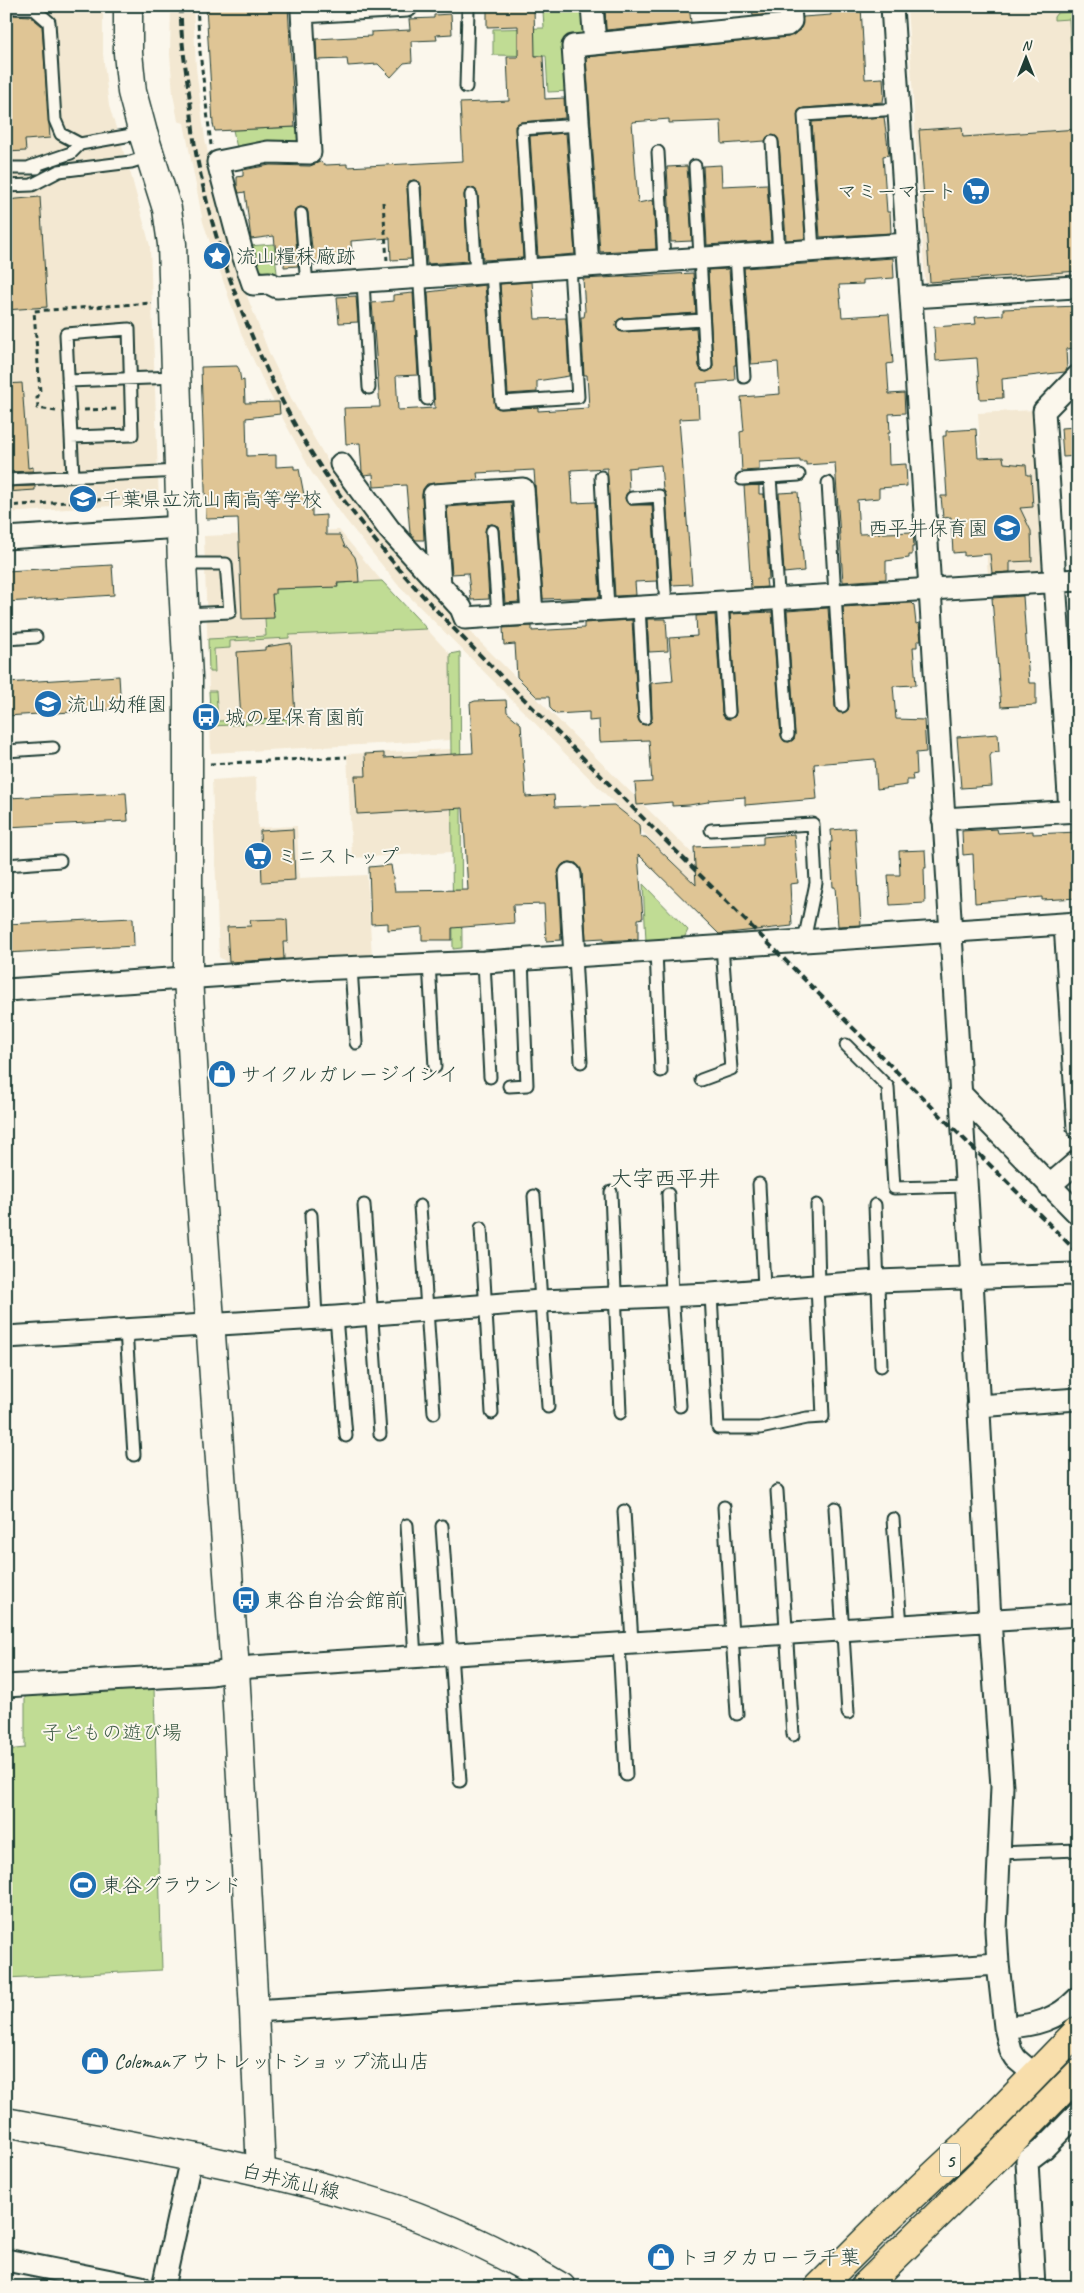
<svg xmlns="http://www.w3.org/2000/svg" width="1084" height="2293" viewBox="0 0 1084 2293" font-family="Caveat,'Klee One',sans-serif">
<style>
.built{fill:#f3e8d2}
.green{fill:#c0dc94;stroke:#708c64}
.building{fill:#dfc595;stroke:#1f3d34}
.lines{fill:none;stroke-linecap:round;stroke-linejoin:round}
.service-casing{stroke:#1f3d34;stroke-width:15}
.minor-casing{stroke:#1f3d34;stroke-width:25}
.tertiary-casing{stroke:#1f3d34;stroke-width:31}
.secondary-casing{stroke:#1f3d34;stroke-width:31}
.primary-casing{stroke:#1f3d34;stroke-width:31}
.path{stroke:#1f3d34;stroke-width:3;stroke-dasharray:5 4;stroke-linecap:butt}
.service{stroke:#fbf7ec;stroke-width:11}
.minor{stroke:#fbf7ec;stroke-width:21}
.tertiary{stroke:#fbf7ec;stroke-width:28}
.secondary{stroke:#fbf7ec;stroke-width:28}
.primary{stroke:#f8deab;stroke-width:28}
.rail{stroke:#1f3d34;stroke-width:4;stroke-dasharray:8 4;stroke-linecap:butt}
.labels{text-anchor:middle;stroke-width:4;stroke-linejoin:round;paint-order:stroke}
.shield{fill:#fbf7ec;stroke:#61756b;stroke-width:1}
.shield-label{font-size:19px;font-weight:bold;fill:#1f3d34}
.poi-label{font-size:20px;fill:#1f3d34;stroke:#fbf7ec;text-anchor:start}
.park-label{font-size:20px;fill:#3f5d47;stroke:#fbf7ec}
.street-label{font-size:20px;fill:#1f3d34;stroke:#fbf7ec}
.quarter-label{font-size:22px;fill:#1f3d34;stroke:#fbf7ec}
</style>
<rect width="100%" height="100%" fill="#fbf7ec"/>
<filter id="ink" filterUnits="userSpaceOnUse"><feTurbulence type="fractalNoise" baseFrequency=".02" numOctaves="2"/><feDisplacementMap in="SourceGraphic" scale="10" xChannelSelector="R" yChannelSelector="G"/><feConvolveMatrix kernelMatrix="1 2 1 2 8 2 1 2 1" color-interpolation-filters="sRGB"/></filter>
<g filter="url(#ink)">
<path class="built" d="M6 6H103V54L109 106 131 175 150 246 159 503 6 513Z
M171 6H193L196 68 205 139 212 173 247 296 270 355 293 402 334 472 396 553 445 607 778 939 745 935 398 585 345 519 312 473 268 391 242 336 203 222 184 123 178 121 173 94 170 54Z
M907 6H1072L1078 33V277L931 287 925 281Z
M1035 410 1045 566 1039 573 988 577 978 413Z
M339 530 380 579 450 654 451 740 211 753 204 536Z
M451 749 452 852 352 858 347 754Z
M256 777 258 828 297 826 299 878 367 875 372 956 229 964 219 957 212 780Z"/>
<path class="green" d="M584 7 587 30 580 37 570 91 548 92 546 56 493 55V29L544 28 543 11Z
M1073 12 1078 33V69H1072L1069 19 1054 20V17L1057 13Z
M300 127 301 138 294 144 237 148 233 130Z
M274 244 277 273C255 274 256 265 249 246Z
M382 581 427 629 289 635V638L230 641V648L214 649 215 672H209L208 639 266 636 265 618 274 617 272 594 275 589 337 587 339 583Z
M460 652 462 948 453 949 450 654Z
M209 691H216L218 721 294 718V722L211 726Z
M643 884 688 930 684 938 646 941Z
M154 1688 162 1970 6 1978V1750L25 1748V1696Z"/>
<path class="building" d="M6 6H9V11L13 15 30 16 42 26 50 138 25 140 26 151 6 152Z
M206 6H288L295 127 215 131 213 124Z
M495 6H534L535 56H543L545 99 564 98 565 118 521 122 515 126 523 258 483 260 478 195 475 189 470 188 465 191 464 195 468 261 427 264 421 187 420 182 414 180 409 181 407 187 411 259 391 260 390 238 351 241 352 256 332 257 333 263 314 265 308 213 307 209 301 207 296 208 294 214 298 266 284 267V261L277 262 274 236 251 239 245 192 239 193 237 187V177L243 176V170L270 165 310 166 320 162 326 165 347 164V167L463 161 460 103 509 101 507 57H518V26L487 27V8Z
M605 6H689L691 22 606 30Z
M752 6H778V13L753 16Z
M830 6H861L865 79 883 78 884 95 883 102 804 108 798 111 805 239 786 240 779 142 776 136H768L765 141 722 144 721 121 669 123V119L632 122 638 203 653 200 656 249 600 252 586 57 788 37 800 30 803 17 831 15Z
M451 14 452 34 436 35 437 40 411 41 412 62 404 63 391 77 378 64 348 66 347 59 317 60 316 39 371 36V32L410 30 409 19 434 18V15Z
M884 117 889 155 883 156 887 212H890L891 233 820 237 812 122Z
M962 127 963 137 1078 129V271L930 282 919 130Z
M566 133 575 254 538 257 530 136Z
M721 165 722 186 767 184 771 241 707 245 703 166Z
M687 166 692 241 671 242 667 167Z
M40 197 47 307 6 310V200Z
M893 258 894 278 863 280V284L839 285 842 317 889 314 893 363 887 364 889 394 904 393 905 413 889 414 890 433H888L889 465 906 464 907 486 879 488V498L857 500 859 534 913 532 914 547H912V555H909V558L886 561V579L843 582 835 463 806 465V462H800V460L759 462V470L742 471 740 432 744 431 741 397 780 394 778 362 751 364 744 268Z
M729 269 736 365H734L735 380 697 383 699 418 679 419 692 584 672 585 666 496 663 489 661 465 628 468 629 491 625 498 630 505H652L657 581 635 582 636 595 615 596 607 468 571 470 573 503 595 502 600 597 543 599 534 470 477 473 478 480 427 484 423 489 422 496 424 540H416L410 533 406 485 374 487 373 474 364 475 362 472 360 443 346 444 344 408 380 407 372 303 393 301V295L413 293 418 375 396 376 398 410 435 408 428 292 485 285 495 407 501 409 538 407V411L589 408 587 375H584L581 317H584L585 311 583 279 693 273 696 313 623 318 617 321 616 326 619 331 623 332 696 328 699 366 702 371 707 372 712 369 713 365 708 270Z
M532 282 535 319 566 318 569 376 537 381V392L508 394 500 284Z
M356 296 358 322 339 323 337 297Z
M1078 306V348L1066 349 1067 369 1065 372 1002 379 1003 398 980 399 977 358 936 361 934 327 976 324 975 317 1003 315V309Z
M237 366 239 369 241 381 244 380 245 403 279 402 280 414 246 418 247 456 276 455V467L294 466V469H299L304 495H307V498H312V516L326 515V535H340L345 547H347L355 557 358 569 359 582 337 583 338 587 275 589V594H272L274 618 242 619 238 518 206 519 201 367Z
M22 383 28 468 33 467V471L6 472V384Z
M1078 427V456L1063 457 1061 428Z
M976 429 978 458 1003 457 1004 463 1026 465 1027 475H1031L1033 507 1020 508 1031 531 1032 561 1010 562V572L992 573 990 554 964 556V552L953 553 951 517 943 518 941 496H947L943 436H946V431Z
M759 485V494H764L769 579H766L767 587 751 588 744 486Z
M35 486V490L6 492V487Z
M798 492 804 571 784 573 779 493Z
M511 502 519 602 505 603 499 530 498 526 492 524 487 525 485 532 489 599 471 600 468 573 452 574 447 507Z
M112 565 114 595 6 602V571Z
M1023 596 1029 683H1036V705L1001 707 992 598Z
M912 603 914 605 916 624 919 623 921 641H917V647H913L916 685 893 686 896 719 924 720 926 752 916 753 917 774 912 775 913 780H907V785L877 789 875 759 814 764 817 799 745 805V797L709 800 708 802 689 805 672 806V802L637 805 635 783 652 782 649 740 600 742 599 720 589 721V712L556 714 550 708 549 697H537L517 677 515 644 504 645 503 628 532 626V631L584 628V623L632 620 638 718 641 724 646 725 651 722 652 718 651 683 673 681 669 638 697 636 696 616 715 615 722 712 725 718 730 719 735 716 736 712 730 614 772 612 781 736 784 741 789 742 794 739 795 734 787 611 828 608 835 706 838 712 843 713 848 710 849 706 843 607Z
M647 619H666L668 651 649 652Z
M291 643 295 718 241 721 237 652 265 650V647Z
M119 676 121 709 6 716V683Z
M506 700 507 712 521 724 526 797 554 795 555 807 614 805 639 825 640 837H646L696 885 694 847 763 844V837L794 834 798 883 790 884 792 926 719 934 638 854 643 918 638 919V939L604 941V938L586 939 582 873 576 863 570 862 563 864 558 874 561 940 546 941 544 904 513 905 514 923 452 928V940H422V927L388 930V923L371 924 369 867 391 865 395 891 468 890 463 808 357 814 355 776H366L365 754 384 753V758L473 753 470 703 475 701Z
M998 734 999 752 992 753 990 756 992 786 961 788 957 737Z
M126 793 128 821 6 827V798Z
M855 828 861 925 838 926 835 887H833L830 842H832L831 830Z
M293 829 295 880 262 882 260 831Z
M997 829 998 833 1033 831V834L1078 832V898L1042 900V897L975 903 973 854 963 855 962 831Z
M925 850 926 868H924L925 903 890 905 888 875H900L899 851Z
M133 918 134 946 6 953V924Z
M282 919 287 920 288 942H283L284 959 229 962 227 927 251 926 250 920Z"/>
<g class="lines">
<defs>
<path id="service" d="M16 8H33L49 22 55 120 61 134 80 144
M466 87 468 10 467 6
M772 142 779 253
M658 152 664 260
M695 166 706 365
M30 167 71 153 80 144 143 133
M6 168H37
M6 186 32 185 59 171 131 162 150 156
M414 187 427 399
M471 195 476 274
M301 214 307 285
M813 250 804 115 899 109
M736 256 744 377
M531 270 522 129 578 125
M492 272 501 402 578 397 570 267
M363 281 369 388
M623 325 703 320
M129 329 132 435 71 437 66 334Z
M68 381 177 377
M71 437 73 476
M601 477 608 609
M770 477 788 735
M742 479 799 475
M6 480 179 471
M828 483 842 706
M632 498 659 496 666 606
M492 531 498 616
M182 564H226L230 612 185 614
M722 601 729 712
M639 607 645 718
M6 639 36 637
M6 751 53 748
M711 830 813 824 816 883 804 941
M6 865 60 861
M656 950 661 1071
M575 956 581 1062
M484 962 490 1077
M429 963 435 1067
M351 967 356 1043
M846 1045 888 1087 894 1188 966 1186
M701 1080 731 1069 722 946
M509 1086 527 1085 522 959
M759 1184 764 1288
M611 1192 620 1413
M668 1194 672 1294 680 1406
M534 1196 548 1407
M364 1205 380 1434
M817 1205 819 1286
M875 1205 881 1366
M420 1206 434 1413
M311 1215 316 1318
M481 1228 492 1413
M711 1294 718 1428H760L807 1418 823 1417 817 1286
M336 1317 346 1436
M126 1330 134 1455
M777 1491 793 1735
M724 1507 737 1714
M835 1508 848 1713
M624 1511 632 1642
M893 1519 901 1626
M407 1525 415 1658
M442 1526 460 1781
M619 1643 626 1775
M999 1853 1078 1850"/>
<path id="minor" d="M407 6 302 12 310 153 268 152 218 162 241 249 253 284 269 283 277 287 908 244
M592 6 595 44
M892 6 930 589 972 1279 990 1620 1002 1786 996 1930 998 1964 1005 2027 1011 2051 1016 2059 1035 2075
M588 266 573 46 787 25 791 21 790 6
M912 297 1075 287 1078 289
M341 464 389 529 461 608 465 618 1078 580
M6 538 181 527
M440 585 434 495 523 489 532 614
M1070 811 1044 411 1078 376
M943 819 1078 811
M570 874 575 956
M1065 924 1078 1128
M6 990 316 969 484 962 1078 923
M960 1093 1078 1214
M1049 1186 1078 1161
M6 1337 336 1317 541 1301 711 1294 878 1281 1073 1274 1078 1278
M978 1406 1078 1399
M6 1686 212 1674 251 1667 1078 1615
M254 2011 998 1964
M1005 2027C1034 2026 1057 2020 1078 1998
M6 2260 141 2287
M163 2287 191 2158
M1034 2287 1027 2161 1044 2148 1078 2113"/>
<path id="tertiary" d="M128 6V53L132 92 143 133 167 209 172 244 182 564 188 678V977L199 1167 235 1670 254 2011 261 2172"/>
<path id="secondary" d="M6 2122C124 2145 245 2163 361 2198 431 2218 498 2250 561 2287"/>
<path id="primary" d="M819 2287 889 2217 978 2134 1078 2031
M864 2287 995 2159 1078 2074"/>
</defs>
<use href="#service" class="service-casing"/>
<use href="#minor" class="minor-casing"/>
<use href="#tertiary" class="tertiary-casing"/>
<use href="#secondary" class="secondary-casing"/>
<use href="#primary" class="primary-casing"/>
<path class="path" d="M197 6 200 52 211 145
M383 202 387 261
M84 410 116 409
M56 411 38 408 37 398 40 392 34 311 152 303
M6 506 158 496
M210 764 347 757"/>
<use href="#service" class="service"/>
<use href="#minor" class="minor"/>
<use href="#tertiary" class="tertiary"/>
<use href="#secondary" class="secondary"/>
<use href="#primary" class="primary"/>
<path class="rail" d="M181 6C180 37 186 69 190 100 192 118 193 136 196 153 217 263 266 389 330 481 369 537 414 588 462 637L1078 1253"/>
</g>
</g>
<defs>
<symbol id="supermarket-disc" viewBox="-11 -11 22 22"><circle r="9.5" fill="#1f6fb2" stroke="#fbf7ec"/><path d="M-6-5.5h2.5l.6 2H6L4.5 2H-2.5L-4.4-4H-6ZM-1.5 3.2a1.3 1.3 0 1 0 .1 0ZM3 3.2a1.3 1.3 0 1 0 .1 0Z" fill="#fff"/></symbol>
<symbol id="sight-disc" viewBox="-11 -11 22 22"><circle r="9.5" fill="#1f6fb2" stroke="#fbf7ec"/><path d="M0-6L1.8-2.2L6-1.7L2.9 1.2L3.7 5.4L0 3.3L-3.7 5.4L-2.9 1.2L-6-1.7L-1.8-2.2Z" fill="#fff"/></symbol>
<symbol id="school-disc" viewBox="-11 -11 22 22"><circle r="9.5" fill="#1f6fb2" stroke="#fbf7ec"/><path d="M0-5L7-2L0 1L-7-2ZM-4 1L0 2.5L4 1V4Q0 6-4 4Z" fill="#fff"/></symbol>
<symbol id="bus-disc" viewBox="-11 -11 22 22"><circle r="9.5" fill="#1f6fb2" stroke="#fbf7ec"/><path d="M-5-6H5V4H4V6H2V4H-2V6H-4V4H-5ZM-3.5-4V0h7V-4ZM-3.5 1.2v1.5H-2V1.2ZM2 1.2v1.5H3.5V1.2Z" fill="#fff"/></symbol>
<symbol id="shop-disc" viewBox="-11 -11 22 22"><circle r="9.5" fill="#1f6fb2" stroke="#fbf7ec"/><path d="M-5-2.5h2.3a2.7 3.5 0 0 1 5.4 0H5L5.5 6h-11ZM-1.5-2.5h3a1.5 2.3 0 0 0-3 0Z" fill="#fff"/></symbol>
<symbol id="stadium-disc" viewBox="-11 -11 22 22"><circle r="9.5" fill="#1f6fb2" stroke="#fbf7ec"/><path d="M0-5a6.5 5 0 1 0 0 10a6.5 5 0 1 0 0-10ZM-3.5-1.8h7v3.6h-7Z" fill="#fff"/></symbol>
</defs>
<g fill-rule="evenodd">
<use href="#supermarket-disc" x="960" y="175" width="32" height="32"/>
<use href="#sight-disc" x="201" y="240" width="32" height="32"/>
<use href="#school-disc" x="67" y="483" width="32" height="32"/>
<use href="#school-disc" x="991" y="512" width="32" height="32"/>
<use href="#school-disc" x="32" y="688" width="32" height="32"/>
<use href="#bus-disc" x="190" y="701" width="32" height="32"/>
<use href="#supermarket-disc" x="242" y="840" width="32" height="32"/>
<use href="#shop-disc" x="206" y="1058" width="32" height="32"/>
<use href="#bus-disc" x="230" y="1584" width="32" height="32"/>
<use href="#stadium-disc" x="67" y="1869" width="32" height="32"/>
<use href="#shop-disc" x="79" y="2045" width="32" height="32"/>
<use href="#shop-disc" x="645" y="2241" width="32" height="32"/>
</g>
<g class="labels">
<rect class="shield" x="940" y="2143.5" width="20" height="33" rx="4"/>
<g class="shield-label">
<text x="950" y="2167">5</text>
</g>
<g class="poi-label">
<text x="957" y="198" text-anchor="end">マミーマート</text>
<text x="236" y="263">流山糧秣廠跡</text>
<text x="102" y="506">千葉県立流山南高等学校</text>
<text x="988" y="535" text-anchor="end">西平井保育園</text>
<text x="67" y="711">流山幼稚園</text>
<text x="225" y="724">城の星保育園前</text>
<text x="277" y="863">ミニストップ</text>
<text x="241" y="1081">サイクルガレージイシイ</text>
<text x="265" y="1607">東谷自治会館前</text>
<text x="102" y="1892">東谷グラウンド</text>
<text x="114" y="2068">Colemanアウトレットショップ流山店</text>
<text x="680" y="2264">トヨタカローラ千葉</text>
</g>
<g class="park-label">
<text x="112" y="1739">子どもの遊び場</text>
</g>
<g class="street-label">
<text transform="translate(291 2181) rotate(13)" y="7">白井流山線</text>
</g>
<g class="quarter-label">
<text x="665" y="1186">大字西平井</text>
</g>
</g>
<rect width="1084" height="2293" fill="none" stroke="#fbf7ec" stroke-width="25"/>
<rect x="12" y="12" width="1059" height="2268" fill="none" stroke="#1f3d34" stroke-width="2" filter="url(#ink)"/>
<g transform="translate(1026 58)" stroke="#fbf7ec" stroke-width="4" paint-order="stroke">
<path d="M0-4L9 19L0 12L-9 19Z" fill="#1f3d34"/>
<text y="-8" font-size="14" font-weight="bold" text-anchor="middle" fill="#1f3d34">N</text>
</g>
</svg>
